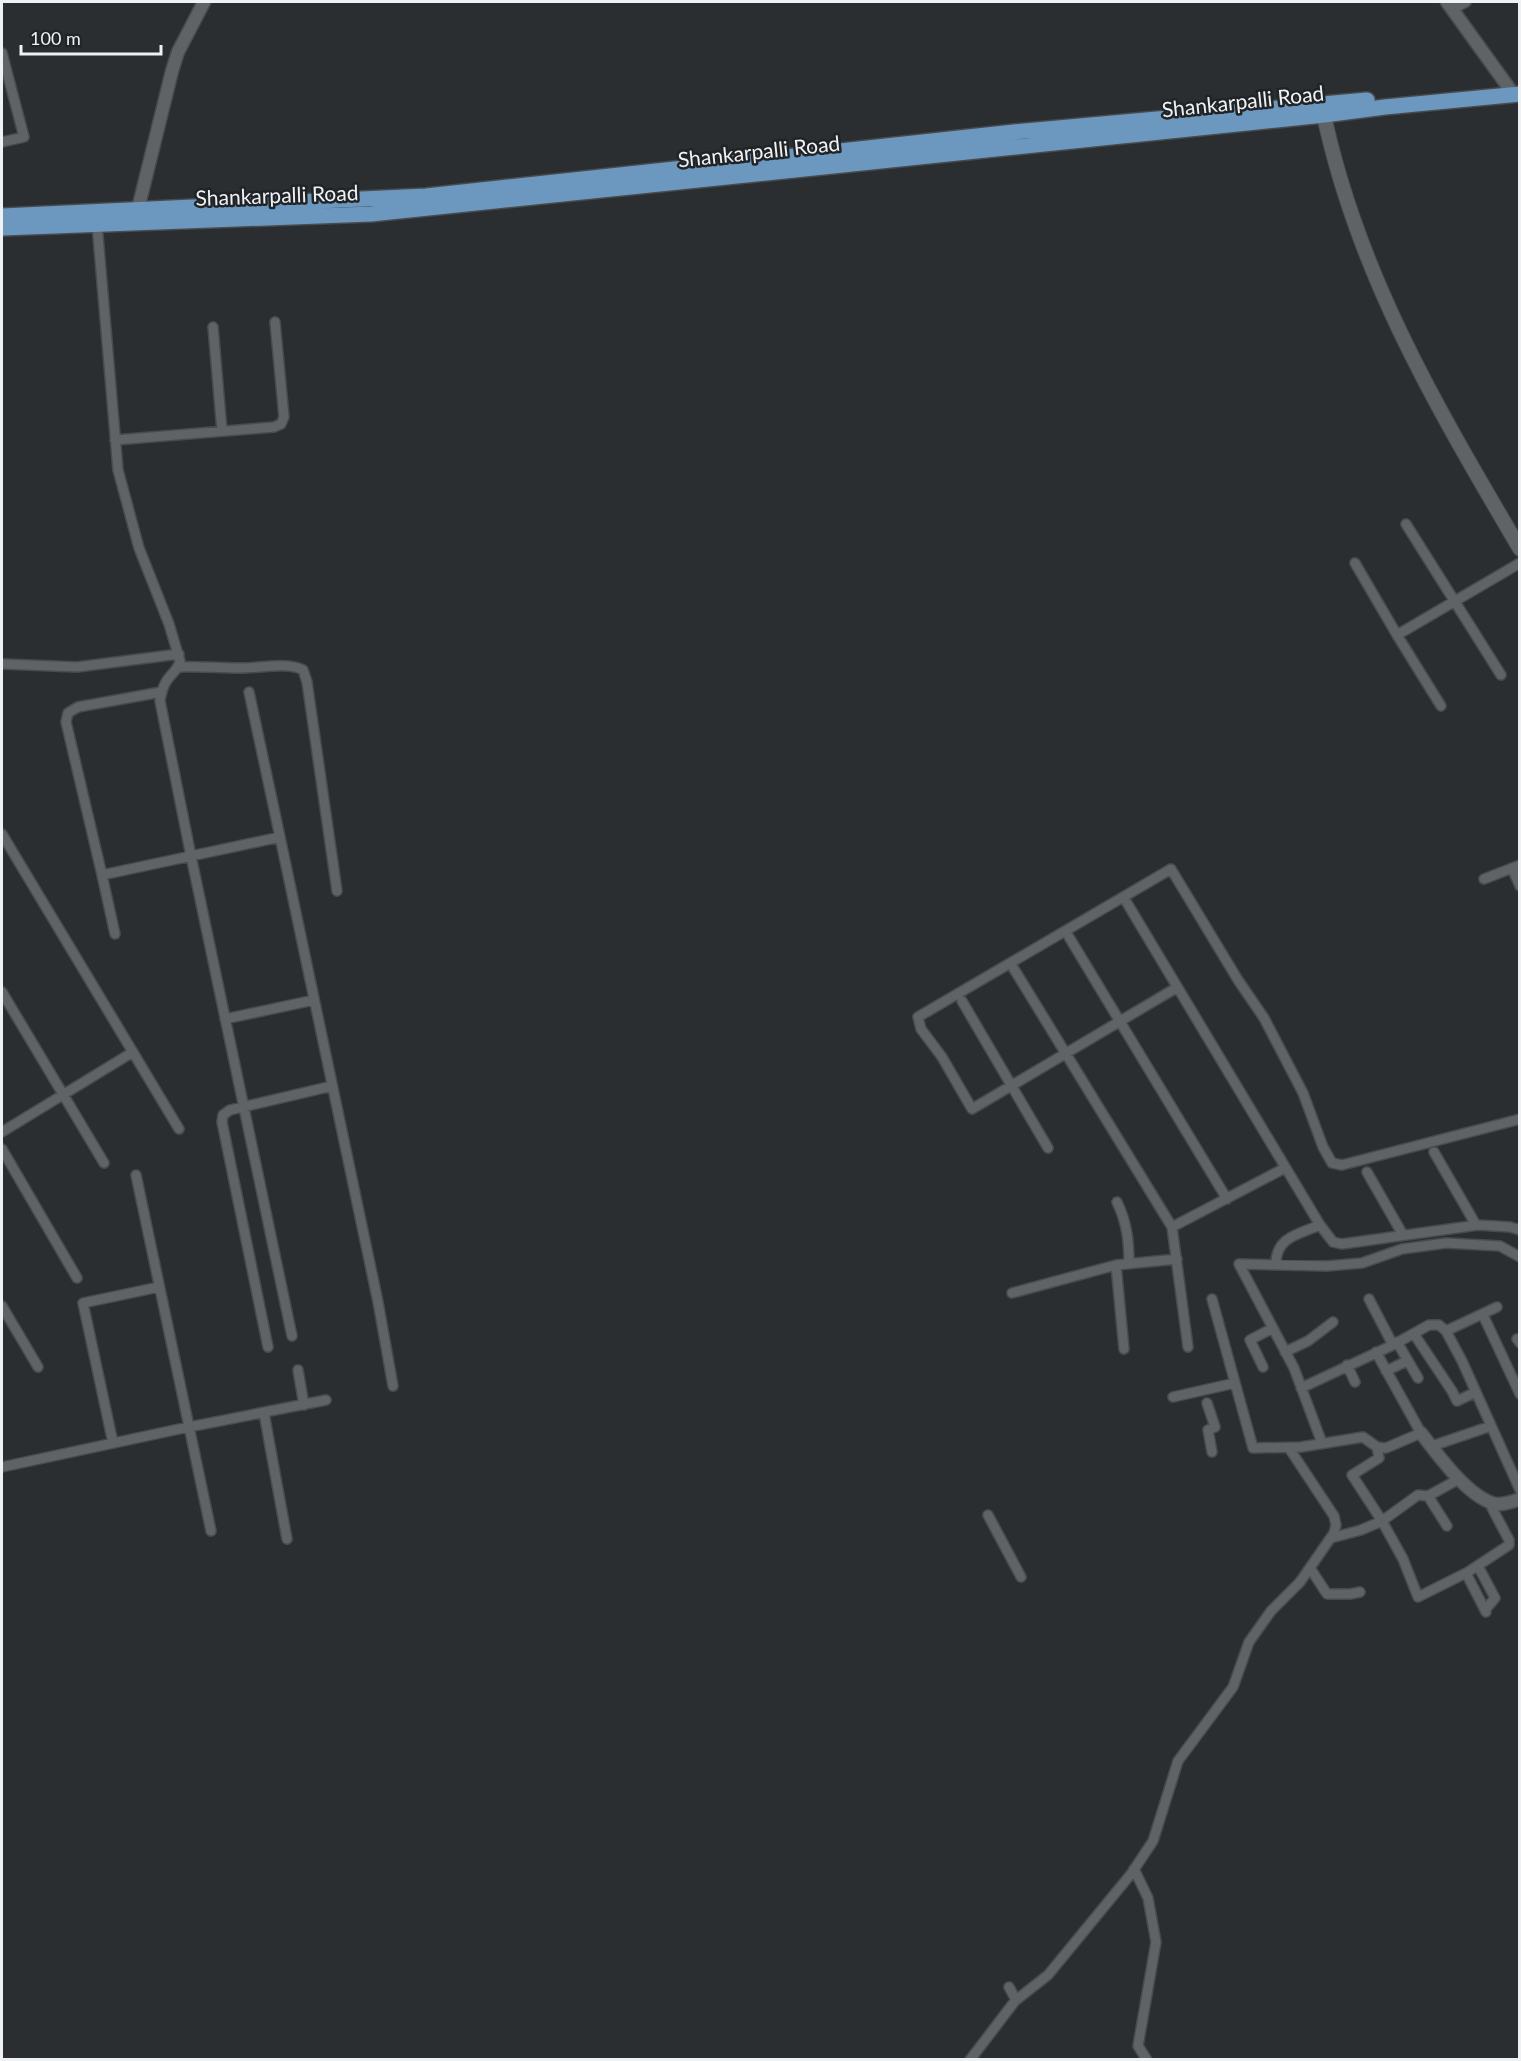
<svg xmlns="http://www.w3.org/2000/svg" width="1521" height="2061" viewBox="0 0 1521 2061" font-family="Lato,sans-serif">
<style>
.lines{fill:none;stroke-linecap:round;stroke-linejoin:round}
.minor-casing{stroke:#484b4d;stroke-width:12}
.tertiary-casing{stroke:#484b4d;stroke-width:15}
.secondary-casing{stroke:#484b4d;stroke-width:16}
.primary-casing{stroke:#484b4d;stroke-width:18}
.minor{stroke:#5f6366;stroke-width:9}
.tertiary{stroke:#5f6366;stroke-width:12}
.secondary{stroke:#5f6366;stroke-width:14}
.primary{stroke:#6c97be;stroke-width:15}
.labels{text-anchor:middle;stroke-width:5;stroke-linejoin:round;paint-order:stroke}
.street-label{font-size:21px;fill:#eff1f3;stroke:#212427}
</style>
<rect width="100%" height="100%" fill="#2a2e31"/>
<g class="lines">
<defs>
<path id="minor" d="M1453 9 1466 2
M2 53 24 137 2 142
M97 224 118 470 139 548 169 624 180 661C178 671 170 674 166 682 162 688 161 695 160 701L191 856 280 837 378 1302 393 1386
M213 327 222 431
M115 440 274 427 281 424 284 417 275 322
M1406 524 1501 675
M1355 563 1397 635
M3 664 77 667 179 654
M179 667C198 666 217 668 237 668 256 669 287 661 303 670L307 682 337 891
M161 692 78 707 68 713 66 722 102 875 191 856 292 1336
M249 692 280 837
M1441 706 1397 635 1520 563
M2 834 179 1129
M1512 868 1520 886
M102 875 115 934
M1484 879 1520 865
M1127 903 1320 1225 1333 1242 1342 1244 1478 1225 1510 1227 1520 1230
M1069 937 1227 1199
M1014 969 1172 1227 1285 1168
M1176 988 972 1109 942 1057 921 1029 918 1017 1171 869 1238 980 1264 1018 1303 1093 1323 1147 1332 1163 1342 1165 1520 1119
M2 992 104 1163
M962 1001 1048 1148
M225 1019 314 1000
M2 1132 133 1052
M2 1149 77 1278
M1434 1152 1476 1225
M1367 1172 1403 1235
M136 1175 211 1531
M1117 1202C1127 1223 1129 1241 1129 1264
M1172 1227 1188 1347
M1116 1265 1124 1349
M1276 1265C1275 1237 1299 1234 1320 1225
M1012 1293 1116 1265 1177 1259
M1212 1299 1253 1448 1301 1447 1363 1437 1377 1447 1386 1448 1421 1433 1376 1352
M1369 1299 1393 1345
M2 1306 38 1367
M1483 1315 1520 1394
M1446 1331 1497 1307
M1414 1334 1452 1391 1457 1401 1476 1392
M1517 1339 1520 1343
M1397 1342 1418 1378
M268 1347 222 1122 223 1115 230 1110 332 1086
M1285 1352 1308 1341 1333 1322
M1347 1365 1355 1382
M1263 1367 1250 1340 1273 1328
M298 1370 304 1405
M1386 1371 1407 1361
M1301 1388 1393 1345 1429 1325H1439L1446 1331 1462 1361 1520 1490
M1173 1397 1235 1383
M1207 1403 1215 1427 1208 1430 1212 1452
M264 1413 287 1539
M113 1443 83 1303 159 1287
M1322 1443 1294 1368 1239 1264 1327 1266 1362 1263 1402 1249 1446 1243 1500 1246 1520 1257
M1432 1446 1491 1426
M1377 1447 1379 1458 1352 1475 1382 1521 1418 1495 1428 1496 1447 1526
M2 1467 179 1429 326 1400
M1428 1496 1459 1479
M988 1515 1021 1577
M1331 1538 1361 1530 1382 1521 1403 1559 1418 1597 1468 1572 1509 1545V1540L1492 1508 1494 1504
M1478 1566 1495 1598 1485 1610
M1310 1568 1327 1594H1350L1360 1592
M1466 1573 1486 1612
M1134 1869 1148 1898 1156 1942 1138 2046 1147 2060
M1009 1987 1016 2000
M970 2060 1015 2001 1048 1975 1131 1874 1153 1841 1178 1761 1233 1687 1249 1642 1271 1611 1300 1582 1334 1533 1336 1525 1334 1516 1289 1448"/>
<path id="tertiary" d="M1447 2 1509 88
M138 209 172 71 178 52 204 2
M1421 1433C1437 1454 1466 1494 1492 1503 1501 1506 1511 1502 1520 1499"/>
<path id="secondary" d="M1322 106C1355 270 1436 406 1520 549"/>
<path id="primary" d="M2 216 426 196 1014 132 1367 100
M2 228 371 214 1324 115 1385 107 1520 94"/>
</defs>
<use href="#minor" class="minor-casing"/>
<use href="#tertiary" class="tertiary-casing"/>
<use href="#secondary" class="secondary-casing"/>
<use href="#primary" class="primary-casing"/>
<use href="#minor" class="minor"/>
<use href="#tertiary" class="tertiary"/>
<use href="#secondary" class="secondary"/>
<use href="#primary" class="primary"/>
</g>
<g class="labels">
<g class="street-label">
<text transform="translate(1243 102) rotate(-6)" y="7">Shankarpalli Road</text>
<text transform="translate(759 152) rotate(-6)" y="7">Shankarpalli Road</text>
<text transform="translate(277 196) rotate(-2)" y="7">Shankarpalli Road</text>
</g>
</g>
<rect width="1521" height="2061" fill="none" stroke="#eff1f3" stroke-width="6"/>
<path d="M21 45v9h140v-9" fill="none" stroke="#eff1f3" stroke-width="3"/>
<text x="30" y="45" font-size="18" fill="#eff1f3" stroke="#212427" stroke-width="4.5" paint-order="stroke">100 m</text>
</svg>
